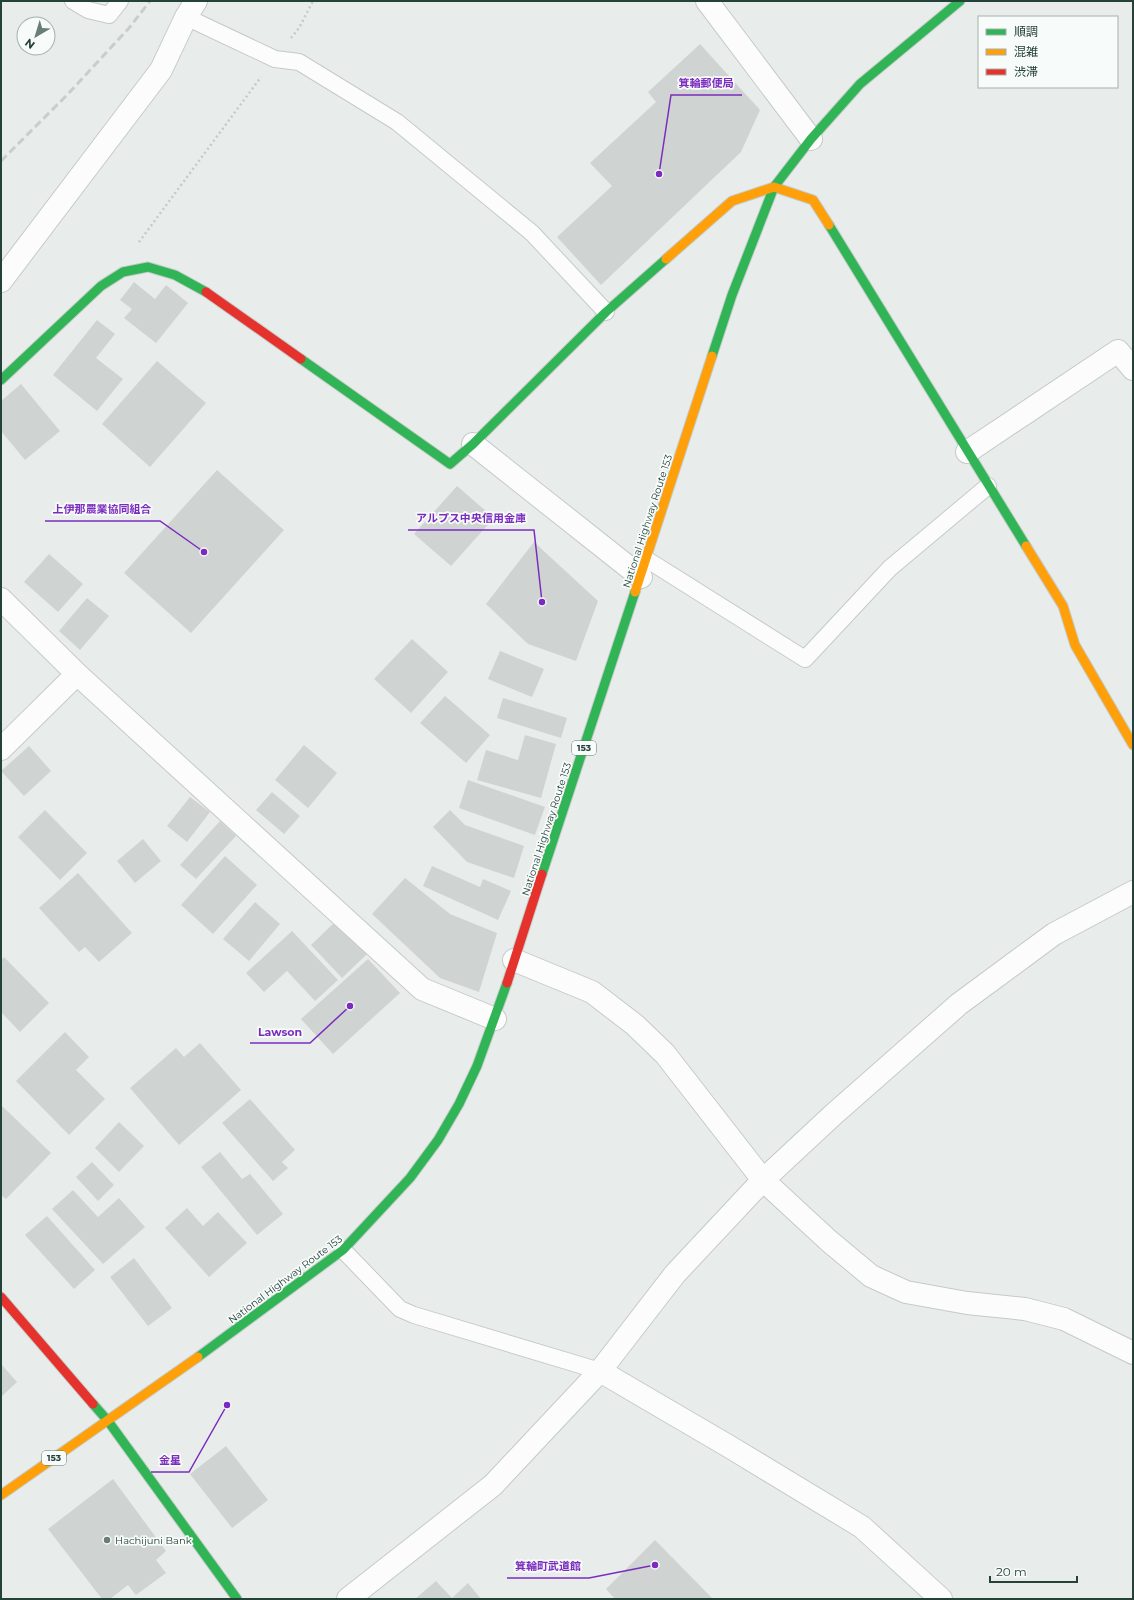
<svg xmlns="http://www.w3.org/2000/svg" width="1134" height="1600" viewBox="0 0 1134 1600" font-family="Montserrat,'Noto Sans JP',sans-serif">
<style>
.building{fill:#cfd4d2}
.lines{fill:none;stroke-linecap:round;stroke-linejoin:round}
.lane-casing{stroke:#c5cac8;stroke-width:18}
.street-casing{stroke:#c5cac8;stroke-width:24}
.fast-casing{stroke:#c3cbc8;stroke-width:11}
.slow-casing{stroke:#c3cbc8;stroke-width:11}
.jam-casing{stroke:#c3cbc8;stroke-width:11}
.path{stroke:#c3ccca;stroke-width:2.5;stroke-dasharray:2 3;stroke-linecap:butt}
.lane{stroke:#fcfcfc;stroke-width:16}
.street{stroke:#fcfcfc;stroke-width:22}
.fast{stroke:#30b455;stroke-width:9}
.slow{stroke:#ff9f0a;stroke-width:9}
.jam{stroke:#e5322d;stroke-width:9}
.rail{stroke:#c9cdcc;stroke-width:3;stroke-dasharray:8 4;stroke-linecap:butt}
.poi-dot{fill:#697e78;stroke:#f7fbf9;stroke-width:1.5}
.labels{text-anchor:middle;stroke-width:3.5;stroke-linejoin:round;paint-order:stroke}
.shield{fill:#f7fbf9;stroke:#637a73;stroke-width:1}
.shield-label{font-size:9px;font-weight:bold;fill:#24423a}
.street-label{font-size:10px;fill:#24423a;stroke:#f7fbf9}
.poi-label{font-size:10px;fill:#24423a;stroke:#f7fbf9;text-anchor:start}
.leader{fill:none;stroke:#7b2cbf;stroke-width:1.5}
.callout-dot{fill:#7b2cbf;stroke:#f7fbf9;stroke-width:1.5}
.callout-label{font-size:11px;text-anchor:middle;font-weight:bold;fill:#7b2cbf;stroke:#f7fbf9;stroke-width:3.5;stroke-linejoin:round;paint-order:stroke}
</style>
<rect width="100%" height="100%" fill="#e8edeb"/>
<path class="building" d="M700 44 760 110 741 152 601 285 557 237 612 186 590 163 656 102 648 92Z
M134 282 155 299 166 285 188 303 156 343 124 318 132 309 120 300Z
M97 320 115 334 96 358 123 379 97 411 53 375Z
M157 361 206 403 150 467 102 424Z
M21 384 60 431 25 460 1 431V401Z
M217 470 284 530 191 633 124 573Z
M457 486 494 518 451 566 414 534Z
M534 542 598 601 576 661 528 644 486 604Z
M49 554 83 584 58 612 24 582Z
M87 598 109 616 80 650 59 631Z
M412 639 448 672 411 713 374 679Z
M500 651 544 669 532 697 488 679Z
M445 696 490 735 466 763 420 723Z
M503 698 567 718 561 738 497 718Z
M525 735 556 744 541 798 477 780 486 750 518 760Z
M304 745 337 773 308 808 275 780Z
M29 746 51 771 24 796 1 771Z
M468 780 545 807 535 835 459 808Z
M272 792 300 816 284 834 256 810Z
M190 797 210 812 187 842 167 826Z
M45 810 87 853 60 880 18 837Z
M450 810 465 825 524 846 514 878 467 862 433 827Z
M220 821 236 836 196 879 180 865Z
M143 839 161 861 135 883 117 861Z
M225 856 257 885 213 934 181 905Z
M432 866 480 887 483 879 511 891 498 920 423 886Z
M78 873 132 933 99 962 85 947 79 952 39 908Z
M405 878 450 914 497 933 479 992 440 978 372 914Z
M255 902 280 924 249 961 223 939Z
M336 921 367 954 342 978 311 945Z
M292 931 338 980 315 1001 287 971 264 992 246 973Z
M4 957 49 1003 20 1032 1 1012V960Z
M368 959 400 993 333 1054 301 1019Z
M65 1032 89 1057 76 1070 105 1099 69 1135 16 1081Z
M200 1043 241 1090 179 1145 130 1088 176 1048 184 1057Z
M250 1099 295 1150 282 1162 288 1168 273 1181 222 1123Z
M1 1105 51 1153 6 1199 1 1195Z
M119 1122 144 1146 119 1172 95 1148Z
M220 1152 242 1179 250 1174 283 1214 257 1235 201 1167Z
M92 1162 114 1185 98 1201 76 1177Z
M73 1190 98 1217 119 1198 145 1227 103 1264 52 1209Z
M187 1208 203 1226 218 1212 247 1243 209 1277 165 1228Z
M47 1216 95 1270 74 1289 25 1235Z
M134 1258 172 1308 148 1326 110 1277Z
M1 1364 17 1382 1 1397Z
M226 1446 268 1500 232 1528 190 1474Z
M113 1479 166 1551 156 1560 166 1573 136 1595 128 1585 110 1599H102L48 1529Z
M655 1540 713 1599H615L606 1589Z
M436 1581 452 1598 468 1583 481 1599H415Z"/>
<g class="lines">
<defs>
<path id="lane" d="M73 1 88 10 109 15 120 1
M186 17 275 59 299 62 397 122 532 233 606 312
M646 559 805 659 890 568 988 486
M343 1250 400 1309 414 1315 600 1371"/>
<path id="street" d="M707 1 811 139
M1 281 161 70 186 17 196 1
M473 444 641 577
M967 452 1118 351 1133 369
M1 599 77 674 422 989 495 1019
M1 749 77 674
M514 960 592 992 635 1025 665 1054 763 1180 829 1241 871 1276 906 1292 967 1303 1025 1309 1064 1319 1133 1353
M600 1371 730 1447 862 1527 941 1599
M348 1599 493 1485 600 1371 675 1274 763 1180 834 1114 959 1004 1054 934 1133 892"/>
<path id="fast" d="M829 225 1026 546
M712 356 732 295 774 187 811 139 860 84 960 1
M301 359 450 464 473 444 606 312 666 259
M1 380 101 286 123 272 148 267 175 275 206 292
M542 874 635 592
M198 1357 343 1250 410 1178 438 1140 459 1104 477 1066 507 983
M93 1404 108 1421 237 1599"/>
<path id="slow" d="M666 259 732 201 774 187 813 200 829 225
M1026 546 1063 606 1075 645 1133 745
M635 592 712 356
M1 1495 198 1357"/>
<path id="jam" d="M206 292 301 359
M507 983 542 874
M1 1297 93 1404"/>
</defs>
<use href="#lane" class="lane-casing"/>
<use href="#street" class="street-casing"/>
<use href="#fast" class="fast-casing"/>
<use href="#slow" class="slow-casing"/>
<use href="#jam" class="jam-casing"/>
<path class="path" d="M291 38 299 28 313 1
M139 242 261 77"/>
<use href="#lane" class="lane"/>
<use href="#street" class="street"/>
<use href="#fast" class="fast"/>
<use href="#slow" class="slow"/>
<use href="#jam" class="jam"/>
<path class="rail" d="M1 161 67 95 129 28 150 1"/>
</g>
<circle class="poi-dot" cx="107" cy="1540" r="4"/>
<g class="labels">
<g class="shield">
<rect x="572" y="741" width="24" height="14" rx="3"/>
<rect x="42" y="1451" width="24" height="14" rx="3"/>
</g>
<g class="shield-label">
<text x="584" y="751">153</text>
<text x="54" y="1461">153</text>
</g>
<g class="street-label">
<text transform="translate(647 521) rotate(-72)" y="4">National Highway Route 153</text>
<text transform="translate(546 829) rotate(-72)" y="4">National Highway Route 153</text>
<text transform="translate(285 1279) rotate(-37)" y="4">National Highway Route 153</text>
</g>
<g class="poi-label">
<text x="115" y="1544">Hachijuni Bank</text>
</g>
</g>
<path class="leader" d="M659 174L671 95H742M204 552L160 521H45M542 602L534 530H408M350 1006L310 1043H250M227 1405L189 1472H151M655 1565L589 1578H507"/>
<g class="callout-dot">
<circle cx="659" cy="174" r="4"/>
<circle cx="204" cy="552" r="4"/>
<circle cx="542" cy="602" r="4"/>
<circle cx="350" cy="1006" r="4"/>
<circle cx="227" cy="1405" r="4"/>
<circle cx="655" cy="1565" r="4"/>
</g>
<g class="callout-label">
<text x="706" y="87">箕輪郵便局</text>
<text x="102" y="513">上伊那農業協同組合</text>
<text x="471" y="522">アルプス中央信用金庫</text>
<text x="280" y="1036">Lawson</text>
<text x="170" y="1464">金星</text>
<text x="548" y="1570">箕輪町武道館</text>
</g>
<rect width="1134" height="1600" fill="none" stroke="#24423a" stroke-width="4"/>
<rect x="978" y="16" width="140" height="72" fill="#f7fbf9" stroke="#a3b1ad"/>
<rect x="986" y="29" width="20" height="6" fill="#30b455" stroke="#a3b1ad"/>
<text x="1014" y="36" font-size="12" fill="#24423a">順調</text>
<rect x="986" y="49" width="20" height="6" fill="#ff9f0a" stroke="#a3b1ad"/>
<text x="1014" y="56" font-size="12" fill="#24423a">混雑</text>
<rect x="986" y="69" width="20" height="6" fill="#e5322d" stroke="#a3b1ad"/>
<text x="1014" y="76" font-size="12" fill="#24423a">渋滞</text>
<g transform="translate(36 36) rotate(218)"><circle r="19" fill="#f7fbf9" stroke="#a3b1ad"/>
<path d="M0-3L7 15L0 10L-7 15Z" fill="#697e78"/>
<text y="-6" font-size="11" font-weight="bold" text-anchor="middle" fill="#24423a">N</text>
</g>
<path d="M990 1576v6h87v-6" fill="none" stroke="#24423a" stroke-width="2"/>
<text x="996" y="1576" font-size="12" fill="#24423a" stroke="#f7fbf9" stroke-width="3" paint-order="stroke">20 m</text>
</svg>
